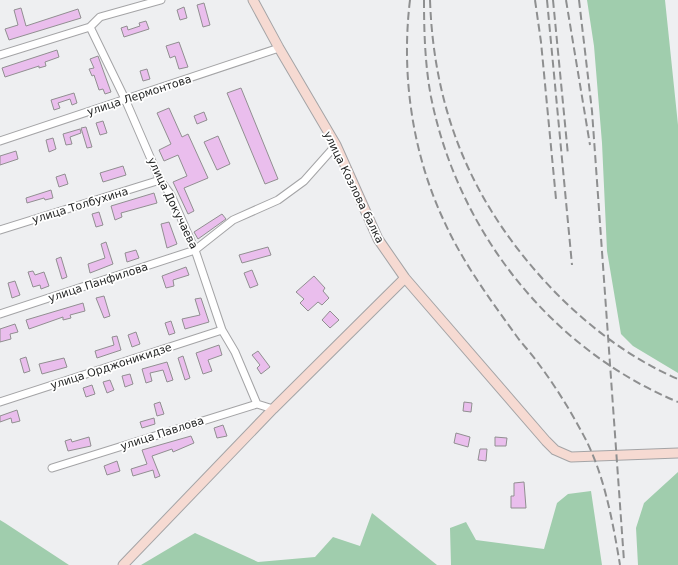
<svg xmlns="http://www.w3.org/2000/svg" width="678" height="565" viewBox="0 0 678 565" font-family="'DejaVu Sans',sans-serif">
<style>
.green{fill:#a0cdad}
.building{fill:#eabeed;stroke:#918f91}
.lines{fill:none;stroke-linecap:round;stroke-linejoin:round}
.street-casing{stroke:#a4a4a6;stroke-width:9}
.secondary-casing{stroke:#a4a4a6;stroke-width:11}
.street{stroke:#fff;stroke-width:7}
.secondary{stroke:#f6dad2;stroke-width:9}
.rail{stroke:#8e8f90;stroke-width:2;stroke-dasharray:8 4;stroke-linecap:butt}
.labels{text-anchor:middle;stroke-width:3.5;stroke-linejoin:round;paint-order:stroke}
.street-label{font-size:11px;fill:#262727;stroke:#fff}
</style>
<rect width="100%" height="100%" fill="#eeeff1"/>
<path class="green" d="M587 0H665L678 125V373L633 346 621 334 607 251 602 143 594 46Z
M678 472V565H638L636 528 644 503Z
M591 491 602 565H451L450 528 466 522 476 540 544 549 557 503 568 494Z
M372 513 437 565H141L195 533 258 562 315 557 333 537 360 546Z
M0 520 5 523 69 565H0Z"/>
<path class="building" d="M204 3 210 25 203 27 197 5Z
M184 7 187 18 180 20 177 10Z
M21 8 26 26 78 9 81 18 9 40 5 29 18 25 14 10Z
M146 21 149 29 124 37 121 28 127 26 128 30 140 26 139 23Z
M179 42 188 67 179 69 175 56 170 58 166 46Z
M57 50 59 57 45 62 46 66 39 68V66L5 77 2 68Z
M98 56 111 92 105 94 103 89 99 90 94 75 92 76 89 69 94 68 90 59Z
M147 69 150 79 143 81 140 71Z
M241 88 278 179 265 184 227 93Z
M74 93 77 103 72 105 70 99 58 103 60 108 54 110 51 100Z
M169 108 182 137 188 134 208 178 184 188 194 211 188 214 173 182 187 176 178 155 164 161 159 150 171 144 157 113Z
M204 112 207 120 197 124 194 116Z
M103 121 107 133 100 135 96 123Z
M86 127 92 147 87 148 81 128Z
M80 129 81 133 70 137 72 144 66 145 63 134Z
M218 136 230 164 217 170 204 142Z
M53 138 56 149 49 152 46 140Z
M16 151 18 159 0 165V156Z
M123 166 126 175 103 182 100 173Z
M65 174 68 184 59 187 56 177Z
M51 190 53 198 45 200 44 198 27 203 26 198Z
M154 193 157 203 121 213 122 217 115 220 111 206Z
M99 212 103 225 96 227 92 214Z
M222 214 226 219 198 239 194 232Z
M169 222 177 244 167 248 161 224Z
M106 242 113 264 90 273 88 264 105 258 101 244Z
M268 247 271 255 242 263 239 255Z
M136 250 139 258 127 262 125 253Z
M61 257 67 277 62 279 56 259Z
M186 267 189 275 173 280 174 286 166 288 162 276Z
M252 270 258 285 250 288 244 273Z
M33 271 35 275 44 272 49 286 41 289 40 285 33 287 28 272Z
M314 276 325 288 323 291 329 298 322 305 318 302 308 311 300 303 304 299 296 292Z
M15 281 20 295 12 298 8 283Z
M104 296 110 316 104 318 96 298Z
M201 298 209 322 185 329 182 319 200 315 195 299Z
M83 303 85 311 70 315 71 318 63 320V317L29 329 26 320Z
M330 311 339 320 330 328 322 320Z
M171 321 175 333 169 335 165 323Z
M15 324 18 332 10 334 11 339 0 342V329Z
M136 332 140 344 132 347 128 335Z
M117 336 121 350 97 358 95 351 114 345 112 337Z
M219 345 222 355 208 360 212 371 203 374 196 353Z
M258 351 270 367 261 374 257 368 260 365 252 355Z
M183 356 190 378 185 380 178 358Z
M26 357 30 371 24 373 20 359Z
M64 358 67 367 42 374 39 364Z
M167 362 173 380 167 382 163 370 150 373 152 381 146 383 142 369Z
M130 374 133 384 125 387 122 376Z
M110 380 114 390 107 393 103 382Z
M92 385 95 394 86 397 83 388Z
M160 402 164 414 157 416 154 404Z
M464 402 472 403 471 412 463 411Z
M17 410 20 421 12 423 11 418 0 422V416Z
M154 418 155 424 142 428 140 422Z
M223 425 227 436 217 438 214 428Z
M456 433 470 437 468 447 454 443Z
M191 436 194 443 173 452 172 449 152 456 160 476 155 478 153 470 133 476 131 469 147 464 142 450Z
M89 437 91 446 68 451 65 441 71 439 72 442Z
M495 437 507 438 506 446H495Z
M480 449H487L486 461 478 460Z
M117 461 120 471 107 475 104 466Z
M524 482 526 508H511V496H514V483Z"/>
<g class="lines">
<defs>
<path id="street" d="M90 27 125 99 160 180 171 195 195 250 222 330 235 352 257 404
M0 55 90 27 100 17 161 0
M0 141 279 48
M0 230 160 180
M0 314 195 250 233 220 278 200 304 181 336 145
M0 402 222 330
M52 468 257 404 273 409"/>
<path id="secondary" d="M253 0 279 48 336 145 378 239 405 278 546 441 555 450 571 457 678 453
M123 565 273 409 405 278"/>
</defs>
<use href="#street" class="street-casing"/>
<use href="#secondary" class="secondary-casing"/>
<use href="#street" class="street"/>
<use href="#secondary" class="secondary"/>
<path class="rail" d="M410 0C401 74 412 153 444 221 462 261 489 298 515 334 522 344 531 353 538 363 556 387 572 413 586 440 605 478 613 523 620 565
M424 0C424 32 425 65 431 97 458 231 550 349 678 402
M430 0C434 115 474 207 553 290 589 327 631 359 678 379
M535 0 541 42 556 199
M547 0 572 265
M553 0 568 155
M566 0 590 145
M579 0 592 111 624 561"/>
</g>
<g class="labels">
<g class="street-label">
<text transform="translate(139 95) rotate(-18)" y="4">улица Лермонтова</text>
<text transform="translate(354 187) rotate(64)" y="4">улица Козлова балка</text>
<text transform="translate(173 203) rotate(64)" y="4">улица Докучаева</text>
<text transform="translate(80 205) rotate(-17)" y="4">улица Толбухина</text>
<text transform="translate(98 282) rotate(-18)" y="4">улица Панфилова</text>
<text transform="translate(111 366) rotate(-18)" y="4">улица Орджоникидзе</text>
<text transform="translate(162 433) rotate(-18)" y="4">улица Павлова</text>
</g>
</g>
</svg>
